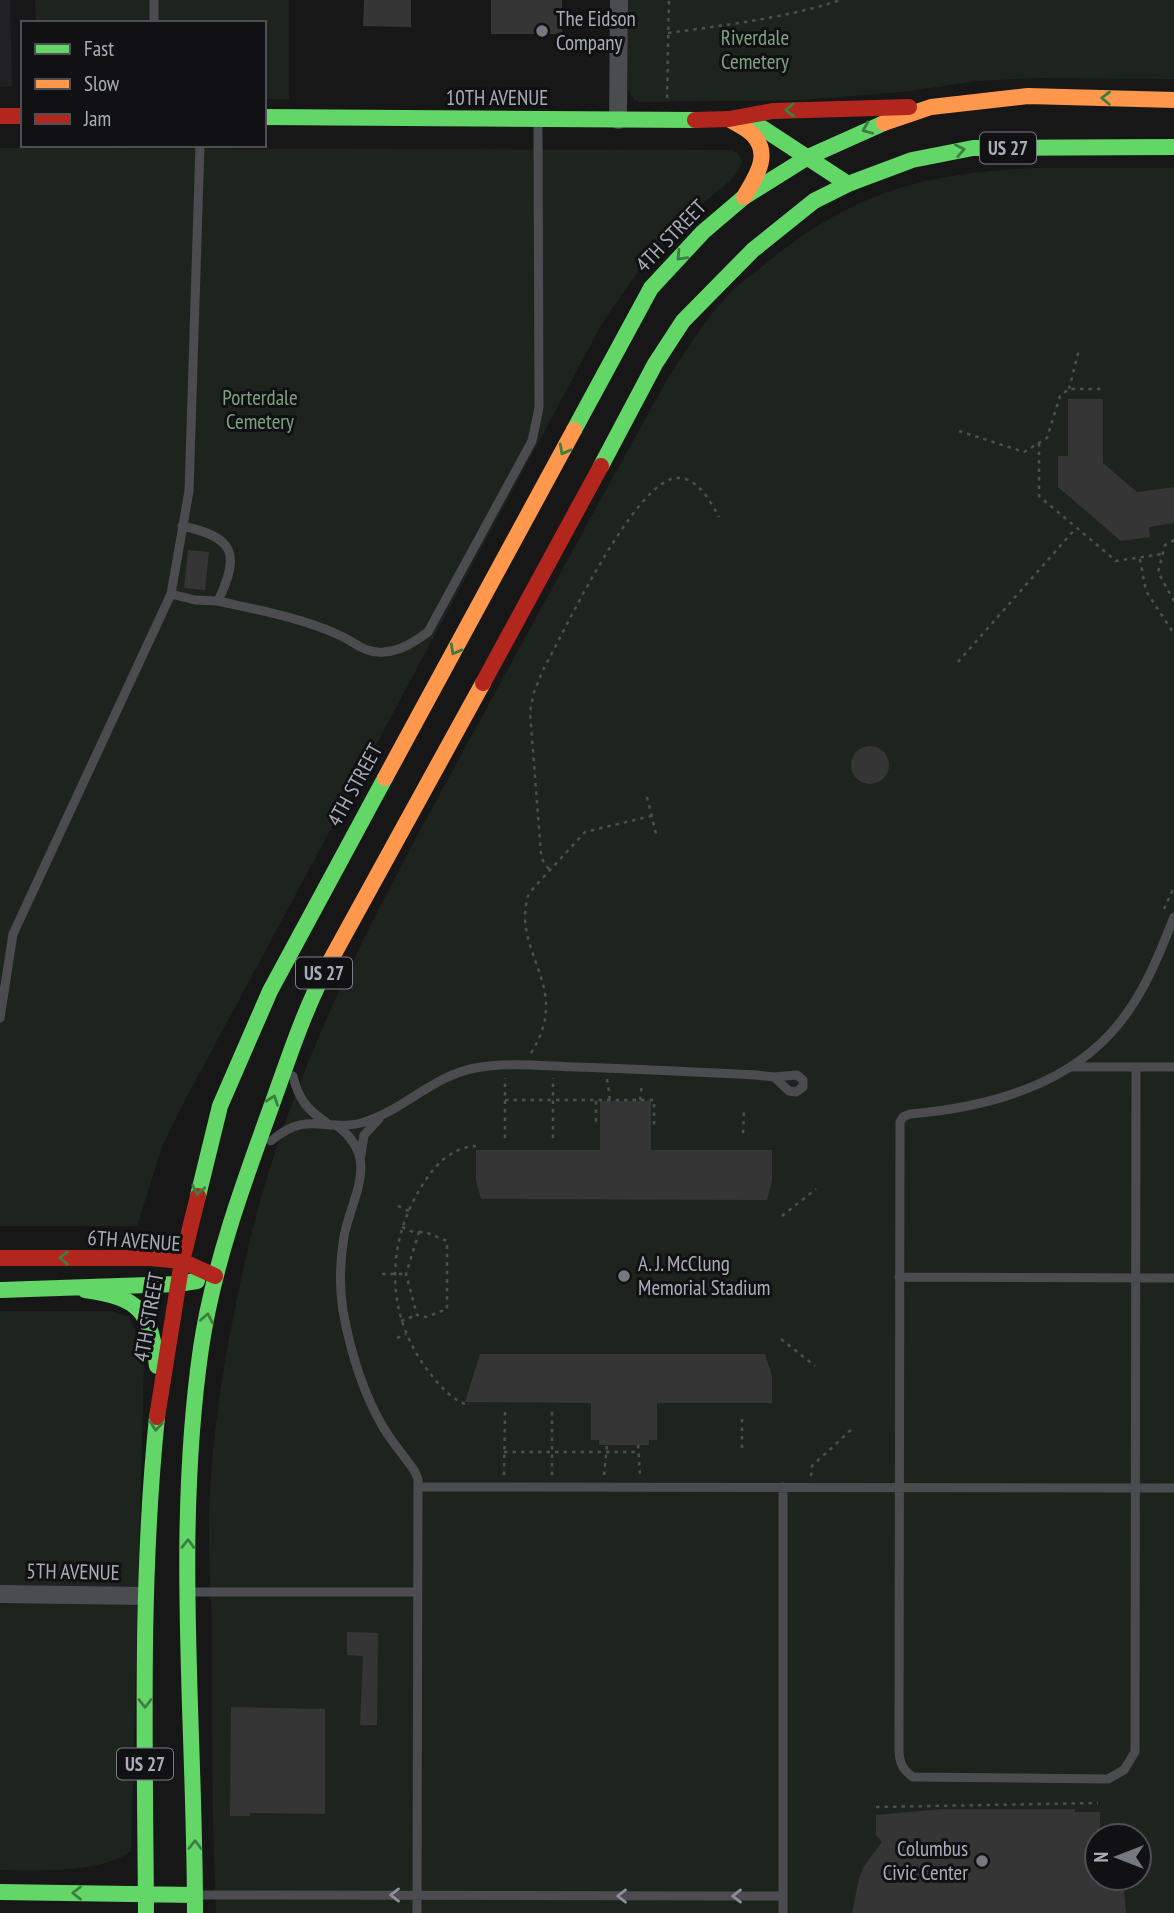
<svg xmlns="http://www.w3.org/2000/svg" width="1174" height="1913" viewBox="0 0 1174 1913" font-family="'PT Sans Narrow',sans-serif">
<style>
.built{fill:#212123}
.green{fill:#1d241e;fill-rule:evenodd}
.building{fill:#353536}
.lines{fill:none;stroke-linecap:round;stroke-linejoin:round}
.path{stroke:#4d4e52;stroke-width:2.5;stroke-dasharray:3.5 5;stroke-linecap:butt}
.lane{stroke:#4b4c50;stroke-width:9}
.street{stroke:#4b4c50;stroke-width:18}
.fast{stroke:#63d668;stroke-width:16}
.slow{stroke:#ff974d;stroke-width:16}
.jam{stroke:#b3261e;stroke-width:16}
.oneway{stroke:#3e7d42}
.oneway2{stroke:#8c9099}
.poi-dot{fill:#757880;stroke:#111113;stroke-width:2.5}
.labels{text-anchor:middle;stroke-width:6;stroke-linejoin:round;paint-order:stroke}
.shield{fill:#111113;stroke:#7b7e86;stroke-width:2}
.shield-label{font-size:19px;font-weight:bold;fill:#a8adb8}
.poi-label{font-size:21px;fill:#a8adb8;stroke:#111113;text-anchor:start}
.park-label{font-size:21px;fill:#7fa381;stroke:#111113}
.street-label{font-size:21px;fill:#a8adb8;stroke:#111113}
</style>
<rect width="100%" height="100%" fill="#171717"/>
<path class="built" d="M0 0H10L12 86 0 87Z"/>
<path class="green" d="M35 0H289V99H264V23H36Z
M628 0H1174V79L1037 78 977 81 910 91 805 100 640 102 634 100 628 89Z
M0 148 732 150 738 153 742 162C738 180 706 199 692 212 657 244 630 282 603 322L182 1106 162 1147 137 1226H0Z
M1035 168H1174V1913H216C212 1825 212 1738 212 1650 213 1614 209 1579 209 1543 208 1450 224 1356 244 1266 284 1079 375 912 466 746 533 623 600 500 668 378 687 349 706 317 731 292 741 282 753 274 764 265 852 192 923 173 1035 168ZM1097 1836H1139V1878H1097Z
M0 1311H110L129 1317 139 1338 144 1367 131 1851C102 1874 36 1870 0 1870Z"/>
<path class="building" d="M364 0H411V27L363 26Z
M491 0H562V34H491Z
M1068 399H1103V463L1137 492 1174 487V523L1149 527 1150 537 1121 541 1058 487V456H1068Z
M188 550 209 552 205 590 184 588Z
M851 765a19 19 0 1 1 38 0a19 19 0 1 1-38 0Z
M600 1101H651V1150H772V1180L767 1200 481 1199 476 1180V1150H600Z
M480 1354H765L772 1376V1403H657V1440H649V1445H599V1440H591V1403L465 1402Z
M347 1632 378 1633 377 1725H360L363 1656 347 1655Z
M231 1707 325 1709V1814L250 1813V1816H230Z
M943 1809H1075V1812H1100V1836H1097V1878H1123L1126 1913H852L859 1878 864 1866 882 1842 876 1835V1815Z"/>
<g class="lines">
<path class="path" d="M668 33C727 25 785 18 841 0
M667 98 669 0
M1069 389 1079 350
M959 431 1024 452 1047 438 1060 396 1069 389H1104
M1039 443V496L1116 561 1163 554
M1174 540 1165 545 1158 572 1174 601
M1140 559 1146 591 1174 634
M958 662 1076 528
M647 797 656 834
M549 869 543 861 541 854 530 712 534 692 543 670C563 634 637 475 679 478 699 479 710 501 719 517
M1164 909 1174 887
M531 1053C574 986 509 952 529 893L585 832 651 816
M607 1079 610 1100
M505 1100H654V1126
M640 1100 642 1083
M596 1101V1126
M743 1133 744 1110
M505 1138V1078
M553 1138V1078
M398 1206 409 1211
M782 1216 816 1189
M402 1227 417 1234
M419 1232H425L447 1241V1309L426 1317 417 1315 406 1274Z
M382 1274H406
M401 1321 417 1315
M397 1338 406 1334
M781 1339 815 1366
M465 1404C450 1398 439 1385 429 1372 384 1314 385 1241 425 1181 437 1163 453 1147 476 1146
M742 1419V1448
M638 1445 640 1475
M504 1452H638
M504 1475 505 1412
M552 1475V1412
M604 1475 607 1445
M811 1476 812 1466 853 1428
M876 1807 1098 1803"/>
<path class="lane" d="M154 23V0
M171 594 195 600 218 601C241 553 234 537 182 526
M218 601C258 610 302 618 339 635 355 642 365 654 384 652 401 651 414 642 428 632L532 441 539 408 538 122
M0 1018 13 934 171 594 189 491 200 145
M1071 1067H1174
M1136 1067 1135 1752 1124 1770 1108 1779 913 1777C903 1770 900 1764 899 1752L900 1122 903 1117 910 1114C981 1108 1060 1088 1110 1034 1141 1001 1158 958 1174 917
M293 1076C298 1098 307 1110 326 1122
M336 1125C381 1158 353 1193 344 1236 340 1261 339 1286 343 1311 350 1349 363 1393 383 1427 392 1442 404 1456 414 1470L418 1479 417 1913
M271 1141C306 1110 325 1132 361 1123 402 1112 432 1076 475 1068 508 1062 543 1066 576 1067 636 1069 696 1072 756 1075L774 1077 789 1091 796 1092 803 1087V1080L797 1075 774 1077
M361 1155 364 1135 379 1119
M899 1277 1174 1278
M418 1487 1174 1488
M192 1592H417
M200 1895 783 1896
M783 1913V1487"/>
<path class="street" d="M618 120 619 0
M0 1594 145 1596"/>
<path class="fast" d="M264 117 695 120
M738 120 756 124 848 184
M574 430 651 288 703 232 744 197 808 157 884 123
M601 466 655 364 683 321 753 250 814 201 848 184 912 160 973 148 1174 147
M198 1196 220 1106 270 991 385 778
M0 1290 178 1284 197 1281
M85 1290C140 1298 150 1310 157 1366
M0 1892 195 1895
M146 1913C145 1747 140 1582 157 1417
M195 1913C195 1725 174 1535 201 1348 213 1267 242 1187 270 1110 288 1060 304 1010 329 963"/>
<path class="slow" d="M729 119C736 124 747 128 753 135 772 155 755 178 744 197
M884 123 931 107 1028 96 1174 100
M385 778 574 430
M329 963 483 683"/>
<path class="jam" d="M0 116H23
M695 120 729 119 773 111 909 107
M483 683 601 466
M0 1258H150L182 1261 215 1276
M157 1417 182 1261 198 1196"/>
</g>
<defs><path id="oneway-chevron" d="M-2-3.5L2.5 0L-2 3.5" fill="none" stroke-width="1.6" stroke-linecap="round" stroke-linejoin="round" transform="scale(1.75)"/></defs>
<g class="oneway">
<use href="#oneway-chevron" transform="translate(1106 98) rotate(-178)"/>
<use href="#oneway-chevron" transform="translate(790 110) rotate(179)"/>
<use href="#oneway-chevron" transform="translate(867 129) rotate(157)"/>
<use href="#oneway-chevron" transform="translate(960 150) rotate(-11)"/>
<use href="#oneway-chevron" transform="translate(681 256) rotate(133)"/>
<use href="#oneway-chevron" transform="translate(564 450) rotate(118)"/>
<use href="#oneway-chevron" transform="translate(455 650) rotate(119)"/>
<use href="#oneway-chevron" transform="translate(273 1100) rotate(-70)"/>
<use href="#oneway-chevron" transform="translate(198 1190) rotate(102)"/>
<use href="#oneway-chevron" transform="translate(64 1258) rotate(-180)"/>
<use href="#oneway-chevron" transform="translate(207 1318) rotate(-79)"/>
<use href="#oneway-chevron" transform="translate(156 1426) rotate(96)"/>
<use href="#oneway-chevron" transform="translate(188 1544) rotate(-89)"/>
<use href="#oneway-chevron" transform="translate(145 1703) rotate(90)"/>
<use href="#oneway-chevron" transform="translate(195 1845) rotate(-90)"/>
<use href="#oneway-chevron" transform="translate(77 1893) rotate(-180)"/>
</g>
<g class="oneway2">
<use href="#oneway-chevron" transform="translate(395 1895) rotate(-180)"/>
<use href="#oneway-chevron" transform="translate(622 1896) rotate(180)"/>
<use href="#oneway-chevron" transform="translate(737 1896) rotate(-180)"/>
</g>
<g class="poi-dot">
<circle cx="542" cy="31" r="7"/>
<circle cx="624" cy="1276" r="7"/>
<circle cx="982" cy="1861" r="7"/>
</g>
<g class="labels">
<g class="shield">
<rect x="980" y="132.5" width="56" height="31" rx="5"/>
<rect x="296" y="957.5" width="56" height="31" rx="5"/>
<rect x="117" y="1748.5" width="56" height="31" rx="5"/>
</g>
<g class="shield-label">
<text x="1008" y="155">US 27</text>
<text x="324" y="980">US 27</text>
<text x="145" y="1771">US 27</text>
</g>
<g class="poi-label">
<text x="556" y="26">The Eidson<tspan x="556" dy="24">Company</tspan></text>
<text x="638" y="1271">A. J. McClung<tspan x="638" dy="24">Memorial Stadium</tspan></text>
<text x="968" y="1856" text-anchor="end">Columbus<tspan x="968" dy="24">Civic Center</tspan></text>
</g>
<g class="park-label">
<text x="755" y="45">Riverdale<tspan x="755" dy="24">Cemetery</tspan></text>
<text x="260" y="405">Porterdale<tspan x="260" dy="24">Cemetery</tspan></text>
</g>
<g class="street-label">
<text x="497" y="105">10TH AVENUE</text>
<text transform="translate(671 236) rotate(-46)" y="7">4TH STREET</text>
<text transform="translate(355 785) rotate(-61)" y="7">4TH STREET</text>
<text transform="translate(134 1241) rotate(4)" y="7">6TH AVENUE</text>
<text transform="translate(149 1317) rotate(-80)" y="7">4TH STREET</text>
<text transform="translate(73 1572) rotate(1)" y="7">5TH AVENUE</text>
</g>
</g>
<rect x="21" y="21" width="245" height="126" fill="#111113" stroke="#4d4f55" stroke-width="2"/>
<rect x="35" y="44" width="35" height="10" fill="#63d668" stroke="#4d4f55" stroke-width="2"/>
<text x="84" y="56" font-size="21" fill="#a8adb8">Fast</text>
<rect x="35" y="79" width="35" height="10" fill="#ff974d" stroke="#4d4f55" stroke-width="2"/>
<text x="84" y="91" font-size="21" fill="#a8adb8">Slow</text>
<rect x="35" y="114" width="35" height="10" fill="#b3261e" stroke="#4d4f55" stroke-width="2"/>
<text x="84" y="126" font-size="21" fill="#a8adb8">Jam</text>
<g transform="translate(1118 1857) rotate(270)"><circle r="33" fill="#111113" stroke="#4d4f55" stroke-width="2"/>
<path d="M0-5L12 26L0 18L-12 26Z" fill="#757880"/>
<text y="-10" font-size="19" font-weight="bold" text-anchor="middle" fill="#a8adb8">N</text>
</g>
</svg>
